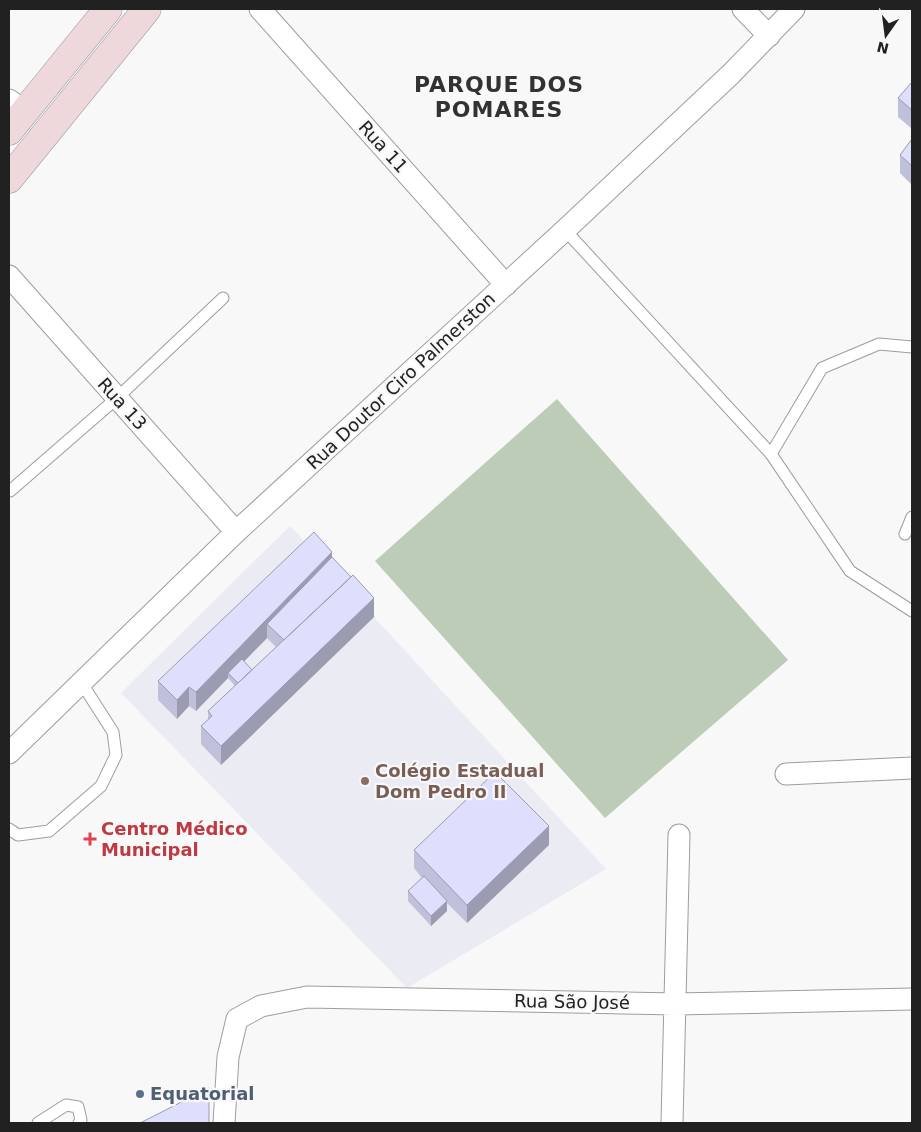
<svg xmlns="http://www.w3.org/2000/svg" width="921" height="1132" viewBox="0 0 921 1132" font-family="'DejaVu Sans',sans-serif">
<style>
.built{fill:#eaebf3}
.garden{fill:#bdccb7}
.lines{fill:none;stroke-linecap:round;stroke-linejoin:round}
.service-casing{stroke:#9d9d9e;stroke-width:13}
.minor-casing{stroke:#9d9d9e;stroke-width:23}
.secondary-casing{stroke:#9d9d9e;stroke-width:29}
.service{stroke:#fff;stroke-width:11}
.minor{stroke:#fff;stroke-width:21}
.secondary{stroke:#eed8dc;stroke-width:28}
.wall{fill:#bfc0da;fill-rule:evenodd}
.shaded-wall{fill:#9b9cb1}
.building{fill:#dedffd;stroke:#9b9cb1}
.education-dot{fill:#8d6e63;stroke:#f8f8f9;stroke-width:2}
.health-dot{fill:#e0444e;stroke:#f8f8f9;stroke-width:2}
.service-dot{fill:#5c6f8a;stroke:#f8f8f9;stroke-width:2}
.labels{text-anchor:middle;stroke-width:4.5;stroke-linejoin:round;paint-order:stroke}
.street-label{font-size:18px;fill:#212121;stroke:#f8f8f9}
.education-label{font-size:18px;font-weight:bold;fill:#785e54;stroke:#f8f8f9;text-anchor:start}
.health-label{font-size:18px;font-weight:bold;fill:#be3a42;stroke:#f8f8f9;text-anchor:start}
.service-label{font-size:18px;font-weight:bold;fill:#4e5e75;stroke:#f8f8f9;text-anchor:start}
.district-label{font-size:22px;font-weight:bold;letter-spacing:1px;fill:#323233;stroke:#f8f8f9}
</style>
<rect width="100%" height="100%" fill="#f8f8f9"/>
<path class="built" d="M290 526 606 869 407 988 121 693Z"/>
<path class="garden" d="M557 399 788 660 605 818 375 561Z"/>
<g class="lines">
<defs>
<path id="service" d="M565 230 771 454 850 571 912 611
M771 454 822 368 879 344 912 347
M10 491 117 398 223 298
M905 534 912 517
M9 829 18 835 49 831 101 786 116 755 113 732 81 682
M38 1123 66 1105 78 1107 81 1120 79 1123"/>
<path id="minor" d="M260 9 506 285
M743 9 769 36
M9 100 25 112
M9 276 236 532
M9 753 236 532 565 230 731 74 794 9
M786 774 912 768
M224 1123 228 1057 237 1019 261 1006 307 997 676 1004 912 999
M672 1123 679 835"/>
<path id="secondary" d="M9 131 108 9
M9 179 147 9"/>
</defs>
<use href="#service" class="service-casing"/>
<use href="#minor" class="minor-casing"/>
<use href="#secondary" class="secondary-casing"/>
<use href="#service" class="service"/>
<use href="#minor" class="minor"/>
<use href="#secondary" class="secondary"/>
</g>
<path class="wall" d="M912 82V129L898 117V98Z
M912 139V185L900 173V155Z
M332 557 374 617 221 765 201 744V726L208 720V711L235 686 228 678 196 711 189 706 177 719 158 700V681ZM267 638 276 647 252 670 244 661Z
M549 845 467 923 447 903V911L431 926 408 901V891L422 878 414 868V850Z"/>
<path class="shaded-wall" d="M332 552V571L267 624V638L230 676 228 673V678L196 711V692Z
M374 598V617L221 765V746Z
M189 687V706L177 719V700Z
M549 826V845L467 923V905Z
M447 901V911L431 926V916Z"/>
<path class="building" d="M912 82V110L898 98Z
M912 139V166L900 155Z
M314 532 332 552 196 692 189 687 177 700 158 681Z
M332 557 351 577 284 640 267 624Z
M353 575 374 598 221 746 201 726 212 716 208 711Z
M242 659 252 670 238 683 228 673Z
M495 772 549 826 467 905 414 850Z
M424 876 447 901 431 916 408 891Z
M209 1088V1123H140Z"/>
<circle class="education-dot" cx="365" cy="781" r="5"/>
<path class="health-dot" d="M87.5 831.5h5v5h5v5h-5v5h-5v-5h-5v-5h5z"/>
<circle class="service-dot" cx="140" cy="1094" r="5"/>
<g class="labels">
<g class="street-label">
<text transform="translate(383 147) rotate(48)" y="6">Rua 11</text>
<text transform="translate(401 381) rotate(-43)" y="6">Rua Doutor Ciro Palmerston</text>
<text transform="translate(122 404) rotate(48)" y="6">Rua 13</text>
<text transform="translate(572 1002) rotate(1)" y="6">Rua São José</text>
</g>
<g class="education-label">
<text x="375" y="777">Colégio Estadual<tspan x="375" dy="21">Dom Pedro II</tspan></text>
</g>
<g class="health-label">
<text x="101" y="835">Centro Médico<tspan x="101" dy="21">Municipal</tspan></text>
</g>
<g class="service-label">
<text x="150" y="1100">Equatorial</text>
</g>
<g class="district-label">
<text x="499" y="92">PARQUE DOS<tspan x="499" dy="25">POMARES</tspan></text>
</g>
</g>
<rect width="921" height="1132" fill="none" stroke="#212121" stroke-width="20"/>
<g transform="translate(886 35) rotate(194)" stroke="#f8f8f9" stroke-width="4" paint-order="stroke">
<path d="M0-4L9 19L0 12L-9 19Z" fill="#212121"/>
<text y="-8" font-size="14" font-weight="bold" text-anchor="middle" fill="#212121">N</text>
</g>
</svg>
